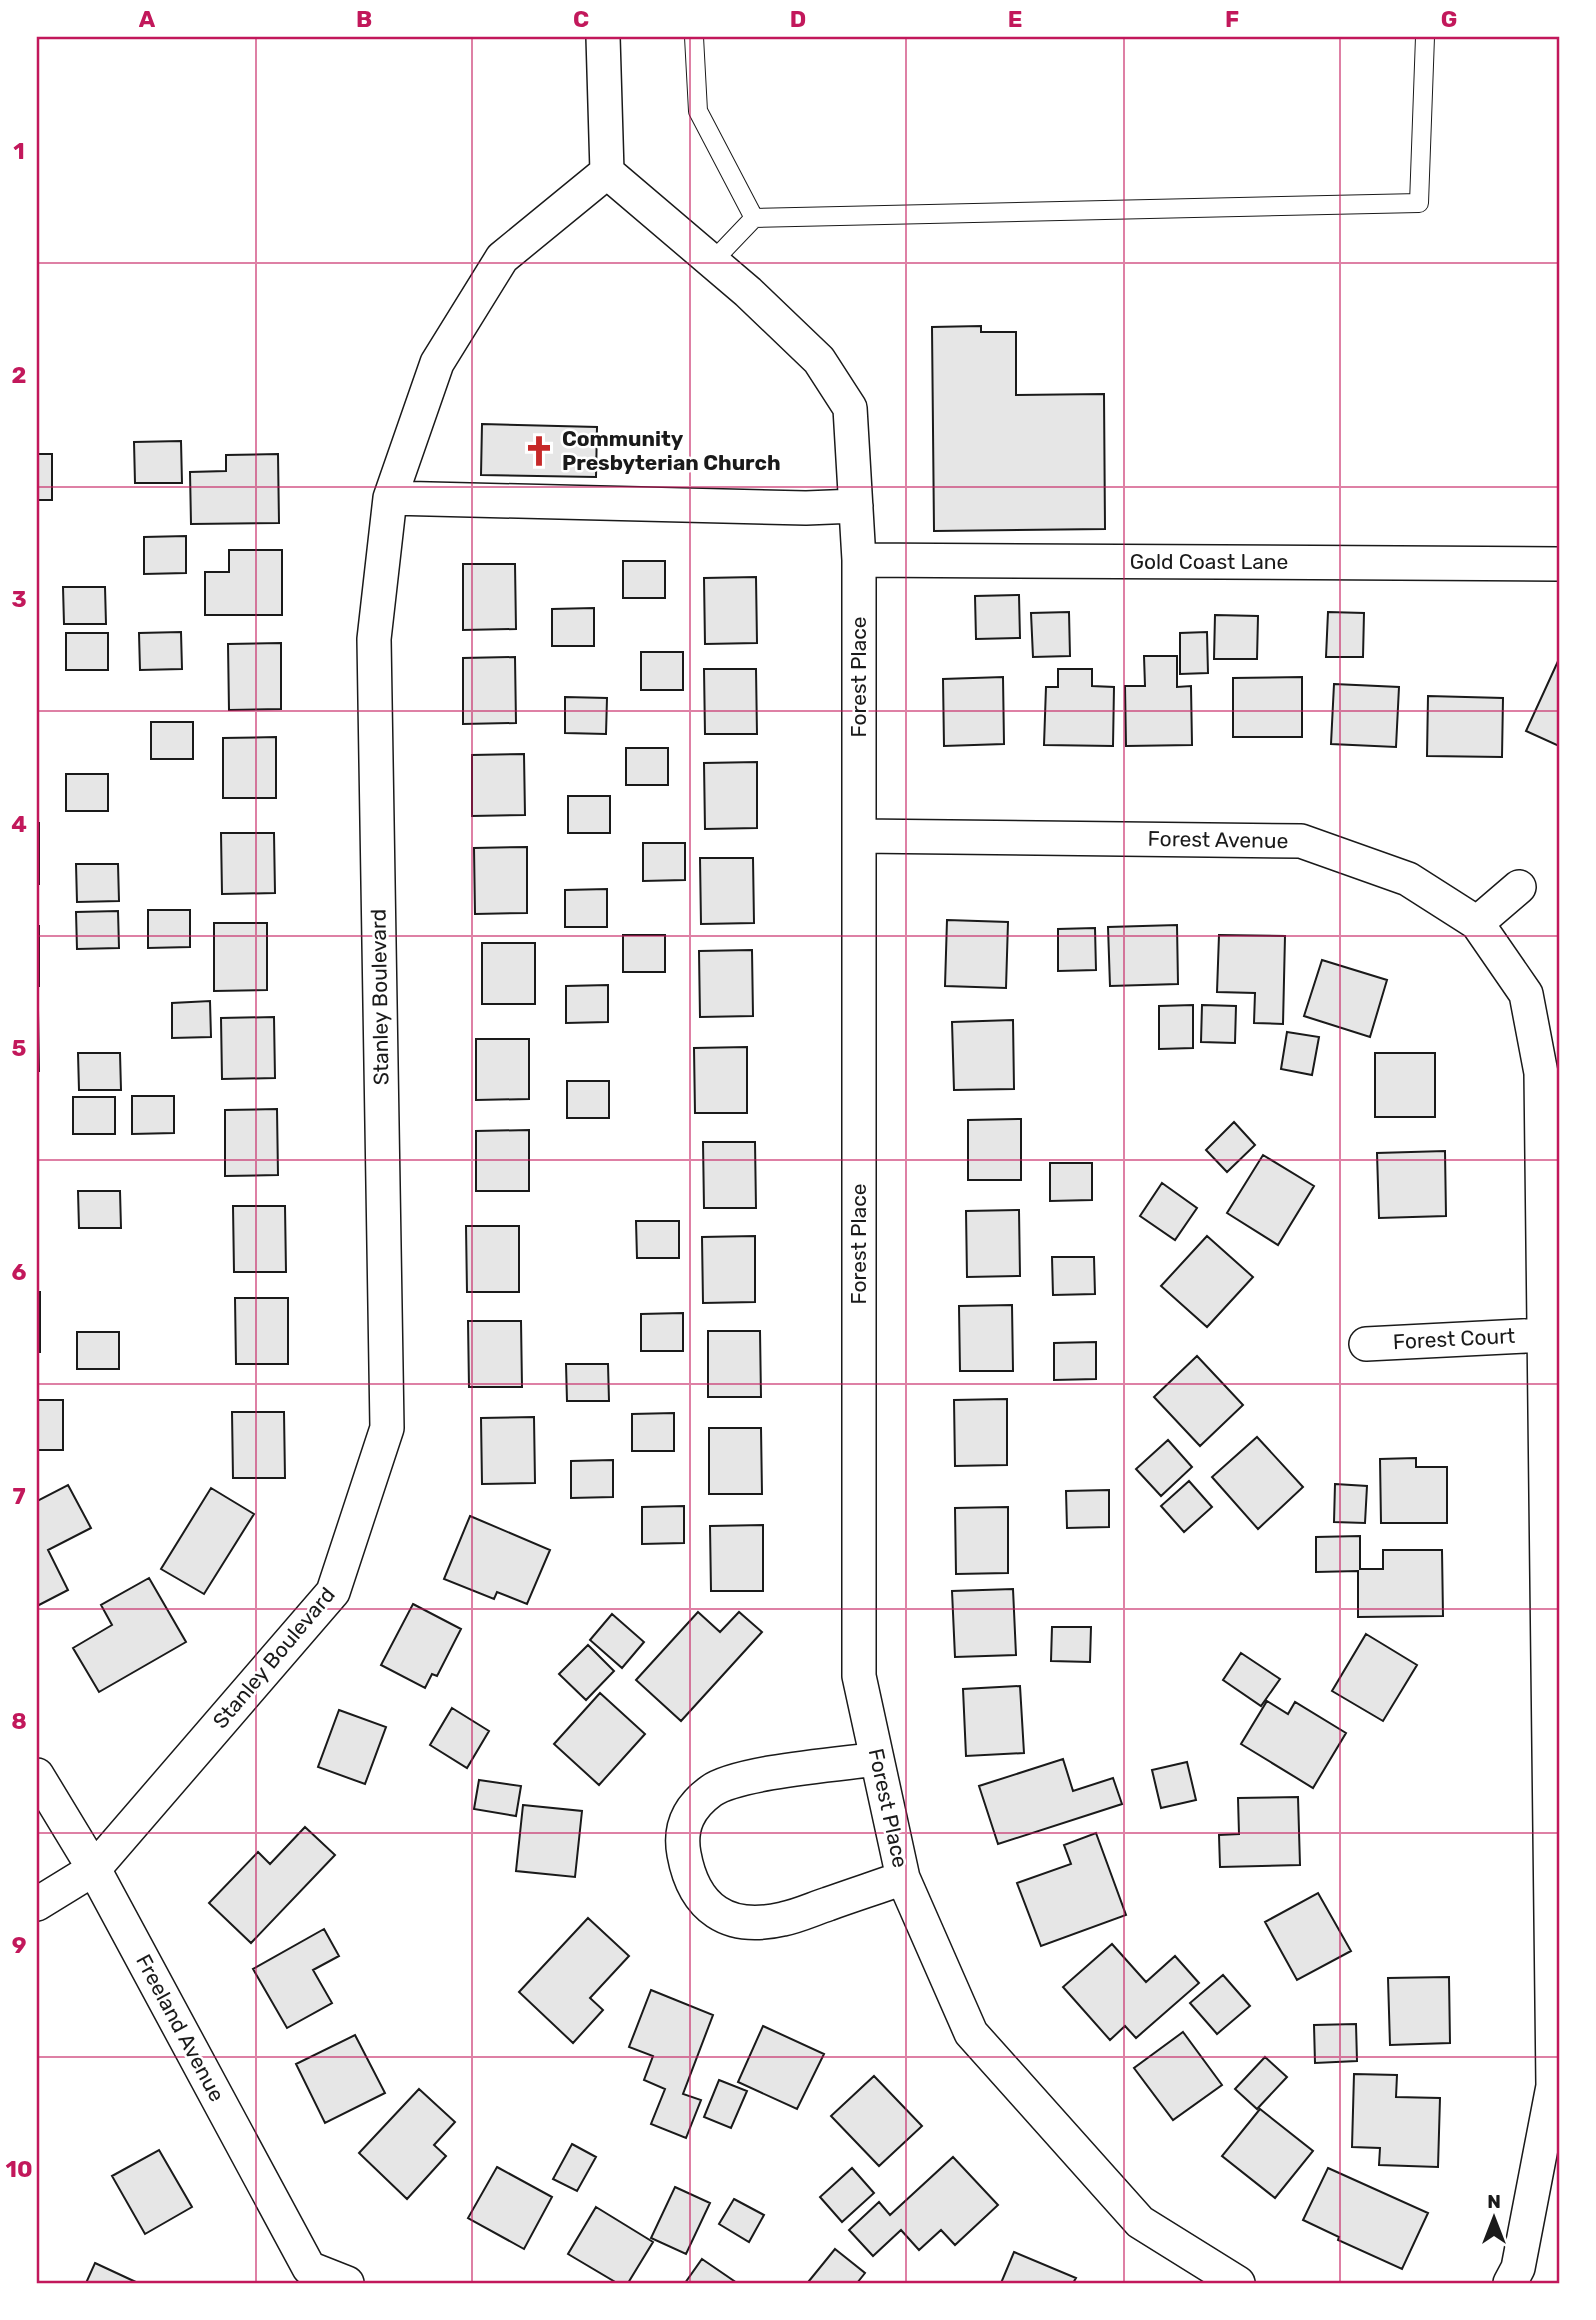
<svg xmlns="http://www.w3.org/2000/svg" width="1596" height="2320" viewBox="0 0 1596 2320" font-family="Rubik,sans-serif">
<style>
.building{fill:#e6e6e6;stroke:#1a1a1a;stroke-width:2}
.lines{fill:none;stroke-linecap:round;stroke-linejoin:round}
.service-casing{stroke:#1a1a1a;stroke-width:20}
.minor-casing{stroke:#1a1a1a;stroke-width:36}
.service{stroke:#fff;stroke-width:18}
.minor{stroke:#fff;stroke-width:33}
.grid{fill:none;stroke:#c2185b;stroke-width:2;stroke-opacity:0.55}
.labels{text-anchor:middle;stroke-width:5;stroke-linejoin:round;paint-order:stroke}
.poi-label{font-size:21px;font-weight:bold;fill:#1a1a1a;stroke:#fff;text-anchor:start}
.street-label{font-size:21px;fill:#1a1a1a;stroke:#fff}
.neatline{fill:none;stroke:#c2185b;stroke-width:2.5}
.grid-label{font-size:23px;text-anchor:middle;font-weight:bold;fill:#c2185b}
</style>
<rect width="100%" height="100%" fill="#fff"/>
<path class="building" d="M981 326V332H1016V395L1104 394 1105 529 934 531 932 327Z
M482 424 597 427 596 477 481 475Z
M181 441 182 483H135L134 442Z
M37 454H52V500H37Z
M278 454 279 523 191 524 190 472 226 471V455Z
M186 536V573L144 574V537Z
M229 550H282V615H205V572H229Z
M623 561H665V598H623Z
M463 564H515L516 629 463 630Z
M756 577 757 643 705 644 704 578Z
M63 587H105L106 624H64Z
M1019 595 1020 638 976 639 975 596Z
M594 608V646H552V609Z
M1069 612 1070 656 1033 657 1031 613Z
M1328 612 1364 613 1363 657H1326Z
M1215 615 1258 616 1257 659H1214Z
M181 632 182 669 140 670 139 633Z
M1207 632 1208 673 1180 674V633Z
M66 633H108V670H66Z
M281 643V709L229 710 228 644Z
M641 652H683V690H641Z
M1144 656H1177V687L1191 686 1192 745 1126 746 1125 686H1145Z
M515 657 516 723 463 724V658Z
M1559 659V746L1526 731Z
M704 669H756L757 734H705Z
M1058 669H1092V686L1114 687 1113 746 1044 745 1046 687H1058Z
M1003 677 1004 744 944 746 943 679Z
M1302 677V737H1233V678Z
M1334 684 1399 687 1396 747 1331 744Z
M1428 696 1503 698 1502 757 1427 756Z
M565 697 607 698 606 734 565 733Z
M151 722H193V759H151Z
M276 737V798H223V738Z
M626 748H668V785H626Z
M524 754 525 815 472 816V755Z
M757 762V828L705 829 704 763Z
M66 774H108V811H66Z
M568 796H610V833H568Z
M37 823H39V884H37Z
M221 833H274L275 893 222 894Z
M643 843H685V880L643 881Z
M527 847V913L475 914 474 848Z
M700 858H753L754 923 701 924Z
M76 864H118L119 901 77 902Z
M607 889V927H565V890Z
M148 910H190V947L148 948Z
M118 911 119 948 77 949 76 912Z
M947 920 1008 922 1006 988 945 986Z
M214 923H267V990L214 991Z
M1177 925 1178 984 1110 986 1108 927Z
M37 926H39V986H37Z
M1095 928 1096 970 1058 971V929Z
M623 935H665V972H623Z
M1219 935 1285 936 1283 1024 1254 1023 1255 993 1217 992Z
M482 943H535V1004H482Z
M752 950 753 1016 700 1017 699 951Z
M1322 960 1387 980 1370 1037 1304 1016Z
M608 985V1022L566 1023V986Z
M210 1001 211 1037 172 1038V1003Z
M1193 1005V1048L1159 1049V1006Z
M1202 1005 1236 1006 1235 1043 1201 1042Z
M37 1010H38L39 1071H37Z
M274 1017 275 1078 222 1079 221 1018Z
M1013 1020 1014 1089 954 1090 952 1022Z
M1287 1032 1319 1037 1312 1075 1281 1069Z
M476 1039H529V1099L476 1100Z
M747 1047V1113H695L694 1048Z
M78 1053H120L121 1090H79Z
M1375 1053H1435V1117H1375Z
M567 1081H609V1118H567Z
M132 1096H174V1133L132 1134Z
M73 1097H115V1134H73Z
M277 1109 278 1175 225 1176V1110Z
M1021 1119V1180H968V1120Z
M1234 1122 1255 1145 1227 1172 1206 1150Z
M529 1130V1191H476V1131Z
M703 1142H755L756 1208H704Z
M1445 1151 1446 1216 1379 1218 1377 1153Z
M1263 1155 1314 1186 1278 1245 1227 1213Z
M1050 1163H1092V1200L1050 1201Z
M1162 1183 1197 1208 1175 1240 1140 1216Z
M78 1191H120L121 1228H79Z
M233 1206H285L286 1272H234Z
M1019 1210 1020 1276 967 1277 966 1211Z
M636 1221H679V1258H637Z
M466 1226H519V1292H467Z
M755 1236V1302L703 1303 702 1237Z
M1207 1236 1253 1277 1207 1327 1161 1286Z
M1052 1257H1094L1095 1294 1053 1295Z
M37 1292H40V1352H37Z
M235 1298H288V1364H236Z
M1012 1305 1013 1371H960L959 1306Z
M683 1313V1351H641V1314Z
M468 1321H521L522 1387H469Z
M708 1331H760L761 1397H708Z
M77 1332H119V1369H77Z
M1096 1342V1379L1054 1380V1343Z
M1197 1356 1243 1405 1200 1446 1154 1397Z
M566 1364H608L609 1401H567Z
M1007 1399V1465L955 1466 954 1400Z
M37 1400H63V1450H38L37 1468Z
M232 1412H284L285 1478H233Z
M674 1413V1451H632V1414Z
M534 1417 535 1483 482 1484 481 1418Z
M709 1428H761L762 1494H709Z
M1257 1437 1303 1487 1258 1529 1212 1477Z
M1168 1440 1192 1467 1161 1496 1136 1469Z
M1416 1458V1467H1447V1523H1381L1380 1459Z
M613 1460V1497L571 1498V1461Z
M1189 1481 1212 1507 1184 1532 1161 1506Z
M1335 1484 1367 1486 1365 1523 1334 1522Z
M68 1485 91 1528 48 1550 68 1590 37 1606V1501Z
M211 1488 254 1514 204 1594 161 1569Z
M1109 1490V1527L1067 1528 1066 1491Z
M684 1506V1543L642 1544V1507Z
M1008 1507V1573L956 1574 955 1508Z
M470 1516 550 1550 527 1604 497 1592 494 1599 444 1579Z
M763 1525V1591H711L710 1526Z
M1360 1536V1569H1383V1550H1442L1443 1616 1358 1617V1571L1316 1572V1537Z
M149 1578 186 1642 99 1692 73 1648 112 1625 101 1605Z
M1013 1589 1016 1655 955 1657 952 1591Z
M413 1604 461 1629 437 1676 432 1674 425 1688 381 1665Z
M698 1612 720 1632 739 1612 762 1632 681 1721 636 1680Z
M612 1614 644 1642 622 1668 590 1640Z
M1052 1627H1091L1090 1662 1051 1661Z
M1366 1634 1417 1665 1383 1721 1332 1691Z
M588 1645 614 1671 586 1700 559 1674Z
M1241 1653 1280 1679 1261 1706 1223 1680Z
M1020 1686 1024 1753 966 1756 963 1689Z
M600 1693 645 1734 599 1785 554 1744Z
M1267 1701 1288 1714 1295 1702 1346 1733 1313 1788 1241 1744Z
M452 1708 489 1731 467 1768 430 1745Z
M339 1710 386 1727 365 1784 318 1767Z
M1063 1759 1073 1791 1113 1778 1122 1804 998 1844 979 1786Z
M1187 1762 1196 1800 1161 1808 1152 1770Z
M479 1780 521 1786 516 1816 474 1809Z
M1298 1797 1300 1865 1220 1867 1219 1835 1239 1834 1238 1798Z
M523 1805 582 1811 575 1877 516 1871Z
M305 1827 335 1855 251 1943 209 1903 258 1852 270 1864Z
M1096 1833 1126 1915 1041 1946 1017 1883 1071 1864 1064 1845Z
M1318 1893 1351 1951 1297 1980 1265 1922Z
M588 1918 629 1956 590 1998 603 2010 573 2043 519 1992Z
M324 1929 339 1956 313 1970 332 2003 287 2028 253 1969Z
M1112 1944 1146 1982 1175 1956 1199 1983 1136 2038 1125 2026 1110 2040 1063 1987Z
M1223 1975 1250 2006 1217 2034 1190 2003Z
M1449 1977 1450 2043 1390 2045 1388 1978Z
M651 1990 713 2015 683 2094 701 2100 686 2138 651 2124 665 2089 644 2080 653 2056 629 2047Z
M1356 2024 1357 2061 1315 2063 1314 2025Z
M763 2026 824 2054 797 2109 738 2082Z
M1183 2032 1222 2085 1173 2120 1134 2068Z
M355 2035 385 2093 325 2123 296 2064Z
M1265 2057 1287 2077 1257 2109 1235 2089Z
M1354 2074 1397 2075 1396 2097 1440 2098 1438 2167 1379 2165 1380 2148 1352 2147Z
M874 2076 922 2126 879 2166 831 2116Z
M719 2080 747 2091 731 2128 704 2117Z
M419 2089 455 2122 434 2145 446 2156 407 2199 359 2153Z
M1260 2109 1313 2151 1275 2198 1222 2156Z
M572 2144 596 2157 577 2191 553 2179Z
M159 2150 192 2207 145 2234 112 2176Z
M953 2157 998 2205 955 2245 941 2230 919 2250 901 2230 873 2256 849 2230 879 2202 890 2215Z
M497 2167 552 2197 524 2249 468 2218Z
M852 2168 874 2193 842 2222 820 2197Z
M1328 2168 1428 2213 1402 2269 1338 2240 1339 2237 1303 2220Z
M675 2187 710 2203 686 2254 651 2238Z
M734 2199 764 2215 749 2242 719 2224Z
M596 2207 653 2242 628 2283H617L568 2254Z
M835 2249 865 2273 857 2283H811L809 2281Z
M1014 2252 1076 2278 1073 2283H1001Z
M702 2259 737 2283H685Z
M95 2263 138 2283H86Z"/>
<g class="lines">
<defs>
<path id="service" d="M694 37 698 111 754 218
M712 262 754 218 1419 203 1425 37"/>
<path id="minor" d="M607 172 748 292 819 360 850 408 859 560V1676L903 1878 971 2033 1140 2222 1238 2283
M390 498 806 508 856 506
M859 560 1559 564
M859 836 1301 841 1408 879 1477 923 1526 994 1541 1073 1553 2086 1518 2268 1510 2283
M1477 923 1519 887
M1366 1344 1543 1335
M877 1759C841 1764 737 1772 711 1791 689 1807 679 1827 684 1854 694 1909 728 1932 783 1919 798 1916 813 1909 828 1904 853 1895 878 1887 903 1878
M37 1775 94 1869 309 2268
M37 1904 94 1869 333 1592 387 1428 374 639 390 498 437 363 502 258 607 172 603 37
M309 2268 347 2283"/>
</defs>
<use href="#service" class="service-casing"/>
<use href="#minor" class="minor-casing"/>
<use href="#service" class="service"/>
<use href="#minor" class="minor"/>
</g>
<path class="grid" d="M256 37V2283M472 37V2283M690 37V2283M906 37V2283M1124 37V2283M1340 37V2283M37 263H1559M37 487H1559M37 711H1559M37 936H1559M37 1160H1559M37 1384H1559M37 1609H1559M37 1833H1559M37 2057H1559"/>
<defs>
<symbol id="church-bare" viewBox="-9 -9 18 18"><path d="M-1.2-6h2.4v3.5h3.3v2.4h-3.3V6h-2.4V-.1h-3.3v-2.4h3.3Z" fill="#c62828" stroke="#fff" stroke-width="2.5" paint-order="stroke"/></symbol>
</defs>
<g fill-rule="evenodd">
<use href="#church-bare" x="517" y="429" width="44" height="44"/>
</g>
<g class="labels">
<g class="poi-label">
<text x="562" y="446">Community<tspan x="562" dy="24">Presbyterian Church</tspan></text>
</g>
<g class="street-label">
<text x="1209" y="569">Gold Coast Lane</text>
<text transform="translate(859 677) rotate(-90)" y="7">Forest Place</text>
<text transform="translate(1218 840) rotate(1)" y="7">Forest Avenue</text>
<text transform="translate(380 997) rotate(-91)" y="7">Stanley Boulevard</text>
<text transform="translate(859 1244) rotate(-90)" y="7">Forest Place</text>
<text transform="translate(1454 1339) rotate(-3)" y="7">Forest Court</text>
<text transform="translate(274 1658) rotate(-50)" y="7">Stanley Boulevard</text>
<text transform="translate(888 1808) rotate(78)" y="7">Forest Place</text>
<text transform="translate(180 2028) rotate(62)" y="7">Freeland Avenue</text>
</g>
</g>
<rect width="1596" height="2320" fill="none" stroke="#ffffff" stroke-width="77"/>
<g transform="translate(1494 2218)" stroke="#ffffff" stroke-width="5" paint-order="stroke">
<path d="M0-5L12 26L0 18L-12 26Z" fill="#1a1a1a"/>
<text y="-10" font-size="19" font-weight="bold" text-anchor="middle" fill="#1a1a1a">N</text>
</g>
<rect x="38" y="38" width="1520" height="2244" class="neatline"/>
<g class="grid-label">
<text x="147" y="27">A</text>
<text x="364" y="27">B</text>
<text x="581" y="27">C</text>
<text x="798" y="27">D</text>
<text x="1015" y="27">E</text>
<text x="1232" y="27">F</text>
<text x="1449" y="27">G</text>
<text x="19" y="159">1</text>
<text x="19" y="383">2</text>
<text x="19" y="607">3</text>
<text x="19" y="832">4</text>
<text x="19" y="1056">5</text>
<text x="19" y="1280">6</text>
<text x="19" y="1504">7</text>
<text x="19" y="1729">8</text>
<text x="19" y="1953">9</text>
<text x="19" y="2177">10</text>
</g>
</svg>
